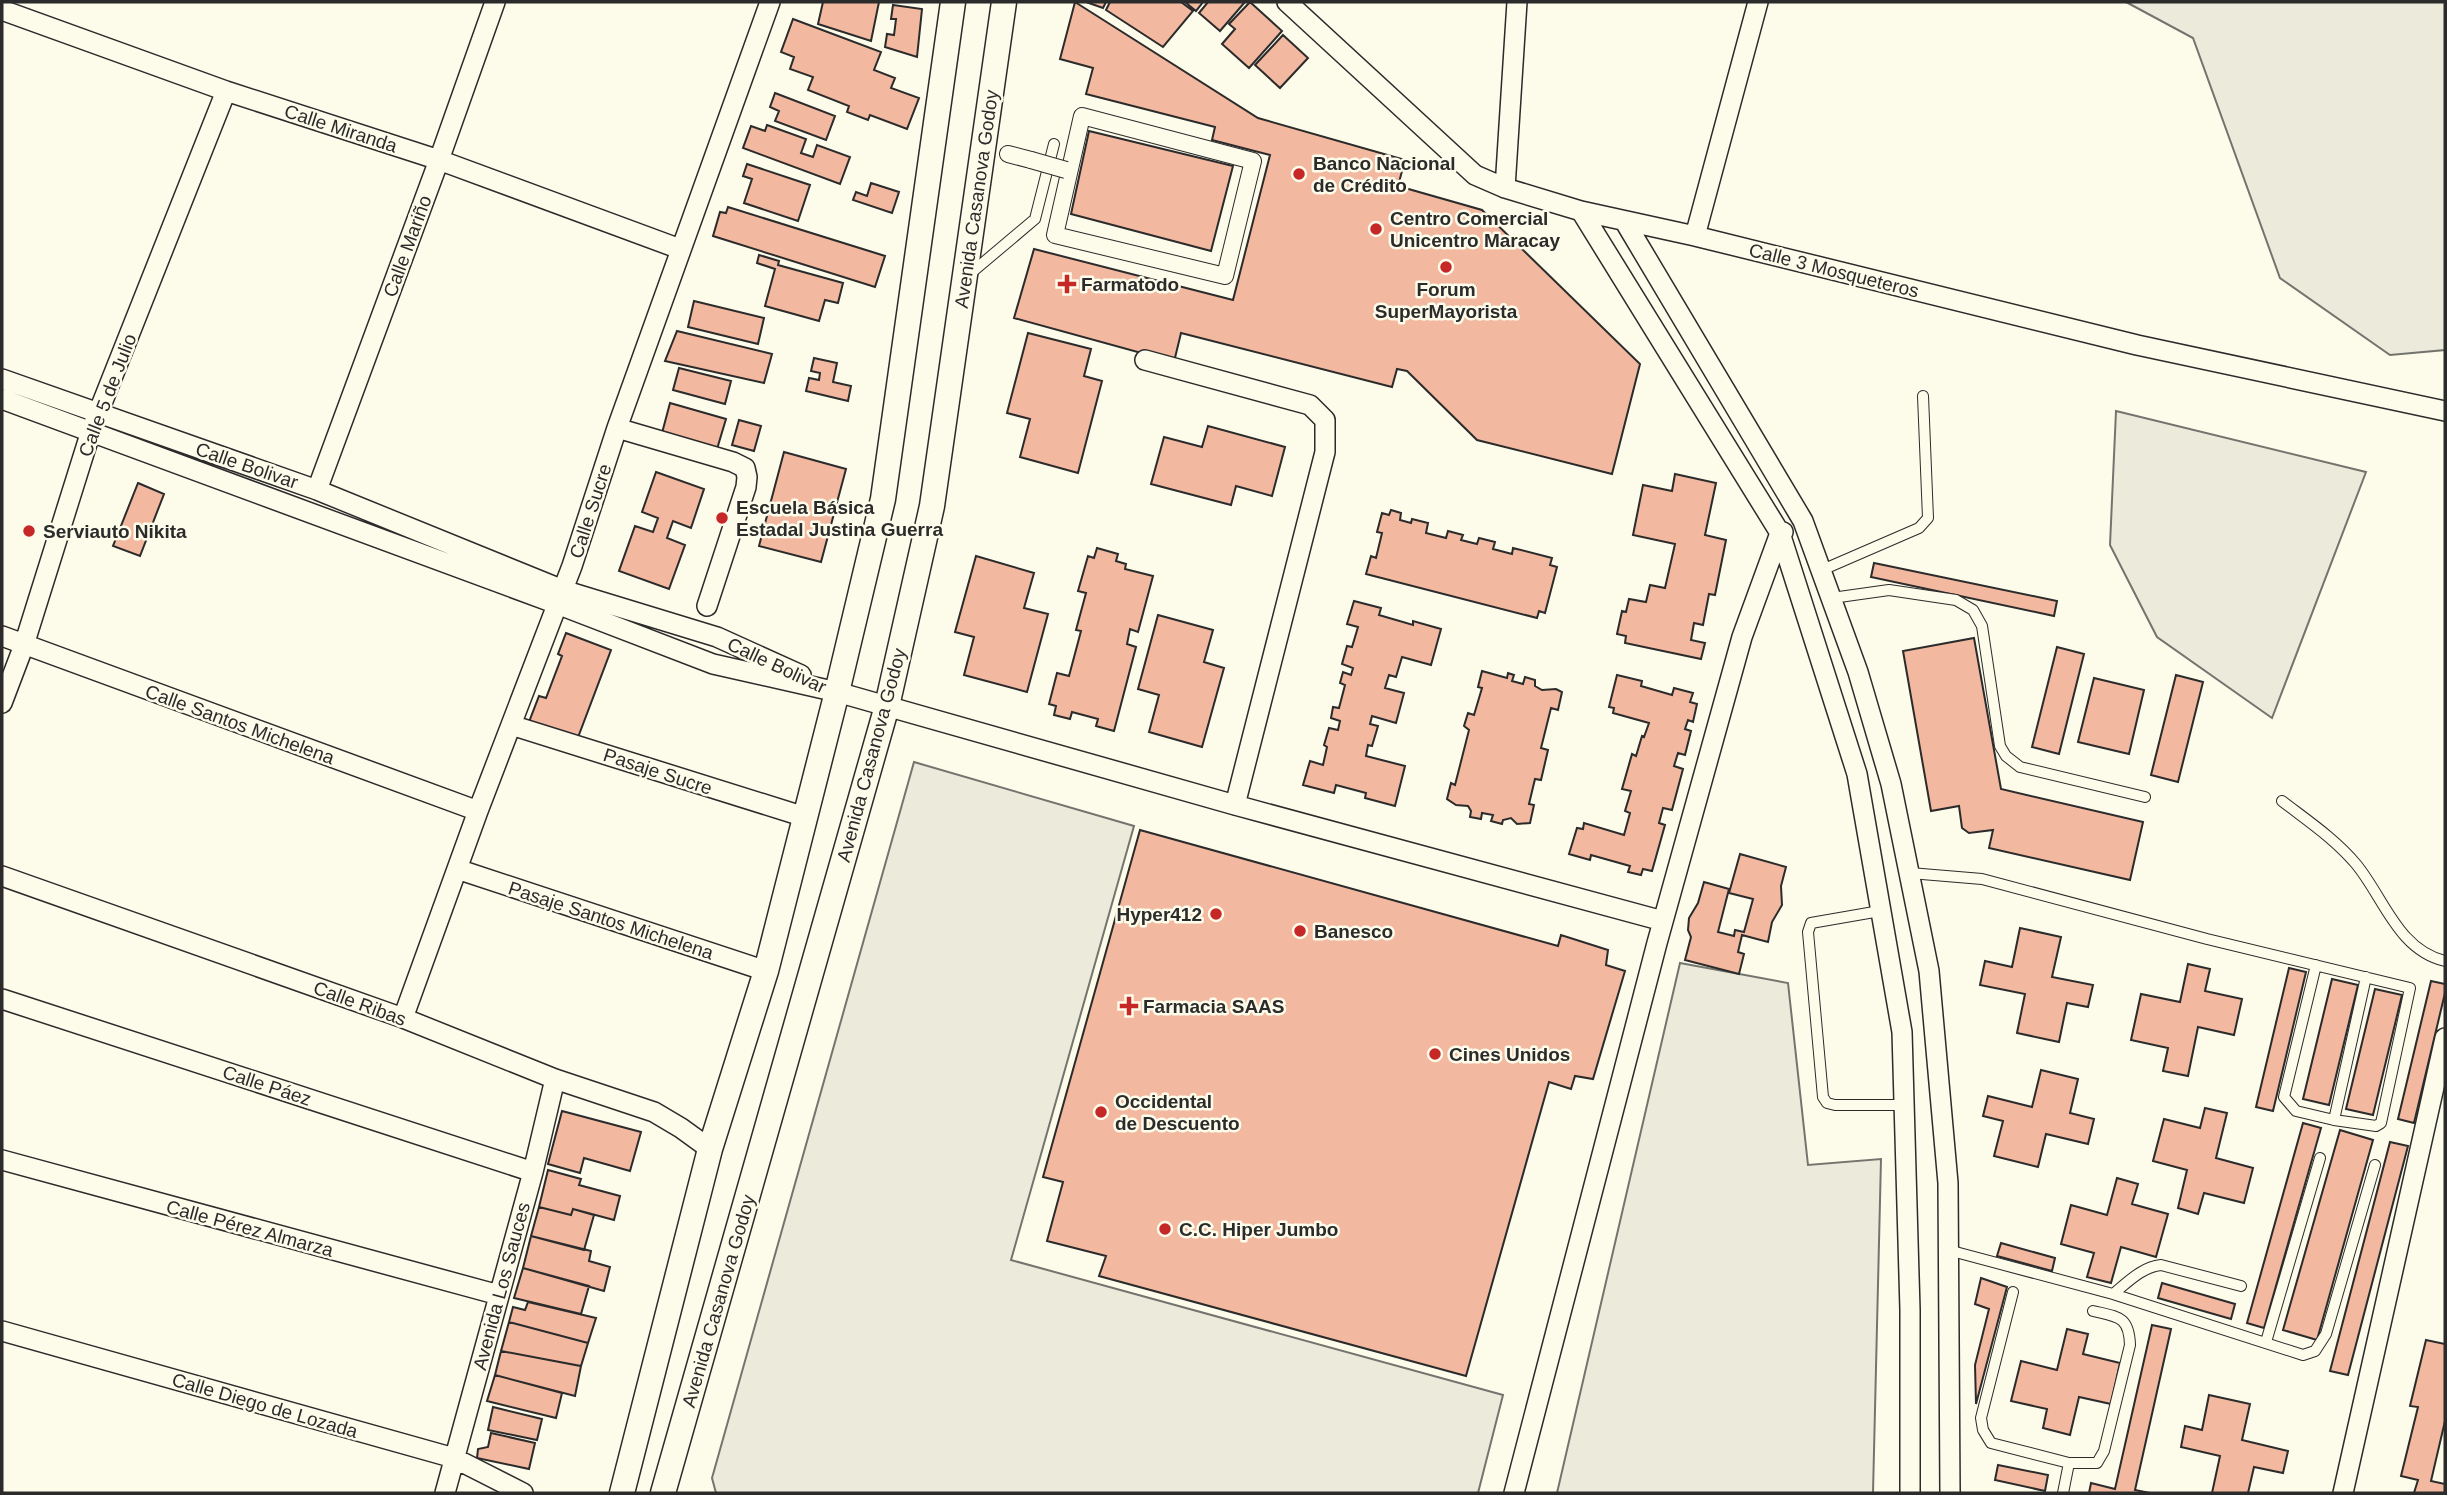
<svg xmlns="http://www.w3.org/2000/svg" width="2447" height="1495" viewBox="0 0 2447 1495" font-family="Helvetica,sans-serif">
<style>
.green{fill:#ecebdb;stroke:#74746e;stroke-width:2}
.parking{fill:#eceadb;stroke:#74746e;stroke-width:2}
.building{fill:#f2b8a0;stroke:#2b2b2b;stroke-width:2}
.lines{fill:none;stroke-linecap:round;stroke-linejoin:round}
.service-casing{stroke:#2b2b2b;stroke-width:12}
.pedestrian-casing{stroke:#2b2b2b;stroke-width:18}
.minor-casing{stroke:#2b2b2b;stroke-width:22}
.tertiary-casing{stroke:#2b2b2b;stroke-width:27}
.service{stroke:#fdfbea;stroke-width:10}
.pedestrian{stroke:#fdfbea;stroke-width:16}
.minor{stroke:#fdfbea;stroke-width:19}
.tertiary{stroke:#fdfbea;stroke-width:24}
.pedestrian-bridge-casing{stroke:#2b2b2b;stroke-width:18;stroke-linecap:butt}
.pedestrian-bridge{stroke:#fdfbea;stroke-width:16}
.poi-dot{fill:#c62828;stroke:#fdfbea;stroke-width:2.5}
.labels{text-anchor:middle;stroke-width:5;stroke-linejoin:round;paint-order:stroke}
.street-label{font-size:19px;fill:#2b2b2b;stroke:#fdfbea}
.poi-label{font-size:19px;font-weight:bold;fill:#2b2b2b;stroke:#fdfbea;text-anchor:start}
</style>
<rect width="100%" height="100%" fill="#fdfbea"/>
<path class="green" d="M2126 2H2445V350L2390 355 2280 278 2193 38Z
M2116 411 2366 472 2272 718 2157 637 2110 545Z
M1680 963 1788 983 1808 1165 1881 1159 1873 1493H1557Z"/>
<path class="parking" d="M914 762 1134 826 1011 1260 1503 1395 1478 1493H716L712 1478Z"/>
<path class="building" d="M823 2H879L871 41 818 24Z
M1075 2 1258 118 1405 160 1398 186 1482 210 1640 364 1612 474 1477 440 1407 371 1397 369 1392 387 1181 333 1174 362 1014 318 1034 249 1233 300 1270 155 1212 140 1215 127 1086 94 1093 68 1060 59Z
M1086 2H1106L1103 8Z
M1110 2H1181L1193 11 1163 47 1106 10Z
M1185 2H1203L1196 11Z
M1208 2H1245L1220 31 1199 13Z
M1250 2 1282 31 1249 68 1222 44 1235 29 1229 24Z
M893 5 922 9 917 57 885 47 887 34 894 35 896 19H891Z
M793 19 881 52 874 70 895 78 891 88 919 98 907 129 870 115 868 120 847 112 849 106 808 90 813 77 790 69 794 57 781 52Z
M1283 35 1308 58 1280 88 1255 65Z
M775 93 835 116 826 140 775 121 779 111 770 107Z
M767 125 806 139 801 153 813 157 817 145 850 157 840 184 743 148 751 126 765 131Z
M1089 131 1233 166 1211 251 1071 214Z
M747 164 810 185 798 221 744 203 752 179 743 176Z
M871 183 899 192 892 213 853 200 856 192 867 196Z
M728 207 885 256 875 287 713 236 720 212 726 213Z
M759 255 779 261 778 265 843 283 838 303 825 300 819 321 765 306 775 269 757 263Z
M694 301 764 318 758 344 688 327Z
M677 331 772 354 764 383 665 361Z
M1028 333 1091 349 1084 376 1102 381 1078 473 1020 457 1030 419 1007 413Z
M814 358 837 363 833 382 851 386 848 401 806 391 809 378 819 380 820 373 811 371Z
M679 368 731 381 725 404 673 390Z
M670 403 726 419 717 449 662 433Z
M739 420 761 426 754 451 732 445Z
M1208 426 1285 447 1272 496 1236 486 1231 505 1151 484 1164 437 1202 447Z
M784 452 846 469 821 562 759 546Z
M656 472 704 489 691 528 673 521 667 538 685 545 669 589 619 571 635 526 653 532 658 518 642 512Z
M1675 474 1716 483 1705 535 1726 540 1715 595 1709 594 1703 625 1694 623 1691 640 1705 643 1701 659 1625 643 1626 636 1617 634 1622 611 1626 612 1629 599 1646 602 1650 585 1665 588 1675 544 1633 535 1643 485 1672 491Z
M138 483 164 494 140 556 113 546Z
M1391 510 1401 513 1400 520 1411 523 1412 519 1428 523 1426 533 1446 538 1448 531 1463 535 1461 540 1477 544 1479 538 1495 542 1493 549 1512 554 1513 548 1552 558 1550 565 1557 567 1545 613 1539 611 1537 618 1366 574 1371 556 1376 558 1382 533 1377 532 1382 513 1389 515Z
M1097 548 1118 554 1116 561 1126 564 1125 569 1153 576 1138 632 1130 629 1127 644 1136 647 1114 731 1096 726 1098 719 1072 712 1070 719 1054 715 1056 706 1049 704 1057 673 1069 676 1081 631 1076 630 1086 593 1078 591 1088 556 1094 558Z
M976 556 1034 573 1024 608 1048 614 1027 692 964 675 974 637 955 632Z
M1874 563 2057 601 2054 616 1871 577Z
M1354 601 1381 608 1379 615 1413 625V621L1441 629 1431 665 1402 657 1396 677 1389 675 1385 688 1404 693 1396 723 1372 716 1370 724 1378 726 1372 746 1368 745 1366 756 1405 766 1395 806 1365 798 1366 793 1336 785 1334 793 1303 785 1310 761 1323 765 1327 747 1324 745 1329 728 1338 730 1340 721 1331 718 1333 707 1339 708 1345 685 1340 683 1343 672 1351 675 1353 668 1342 664 1347 646 1352 647 1358 627 1347 624Z
M1158 615 1213 630 1204 662 1224 668 1202 747 1149 732 1159 695 1138 689Z
M566 633 611 650 577 740 529 722 539 696 546 698 562 656 558 654Z
M1974 638 2001 789 2143 822 2130 880 1989 848 1993 830 1969 833 1962 828 1959 806 1931 811 1903 651Z
M2057 647 2084 654 2059 754 2032 747Z
M1482 671 1507 678 1508 673 1514 675 1512 681 1523 684 1525 677 1535 680V686L1542 690 1556 689 1562 692 1558 710 1551 708 1541 748 1548 750 1541 780 1535 779 1529 804 1534 805 1530 823 1517 824 1511 818 1503 820 1502 824 1491 821 1493 815 1482 813 1481 819 1470 817 1471 811 1468 806 1456 805 1447 799 1451 783 1455 785 1469 730 1464 726 1468 713 1474 715 1482 688 1478 687Z
M1617 675 1642 681 1641 686 1672 695 1674 688 1693 693 1690 702 1697 704 1693 722 1688 720 1685 729 1691 731 1685 755 1678 753 1674 766 1683 769 1672 810 1663 808 1659 823 1665 825 1652 871 1643 869 1641 875 1628 872 1630 866 1591 855 1590 860 1569 854 1577 828 1583 829 1584 823 1624 835 1630 813 1625 811 1631 791 1622 789 1632 754 1636 756 1642 736 1644 737 1649 723 1613 713 1614 708 1609 707Z
M2176 675 2203 682 2178 782 2151 775Z
M2094 678 2144 690 2129 754 2078 742Z
M1140 830 1558 946 1561 935 1608 950 1606 965 1625 971 1593 1079 1575 1076 1571 1089 1549 1082 1466 1376 1099 1276 1106 1256 1047 1241 1063 1182 1043 1177Z
M1740 854 1786 867 1781 886 1782 905 1772 922 1768 942 1742 935 1738 952 1744 954 1739 974 1685 960 1691 937 1688 930 1689 918 1698 903 1704 882 1729 889 1718 932 1734 936 1735 930 1744 932 1753 899 1729 893Z
M2020 928 2061 937 2052 977 2093 985 2088 1007 2067 1003 2059 1042 2017 1033 2025 994 1980 985 1985 961 2012 967Z
M2188 964 2210 969 2205 991 2242 999 2234 1035 2198 1027 2188 1076 2163 1071 2168 1048 2131 1040 2141 994 2180 1002Z
M2289 968 2306 972 2273 1111 2256 1107Z
M2332 979 2358 985 2329 1105 2303 1099Z
M2431 981 2445 984V993L2414 1123 2398 1119Z
M2375 989 2402 995 2373 1115 2346 1109Z
M2041 1070 2078 1079 2070 1113 2094 1119 2088 1144 2046 1134 2038 1167 1994 1156 2003 1121 1983 1116 1988 1096 2032 1107Z
M2205 1108 2227 1113 2216 1158 2253 1168 2244 1203 2204 1193 2198 1214 2178 1208 2187 1170 2153 1161 2164 1119 2200 1128Z
M562 1111 641 1132 630 1171 584 1158 580 1173 548 1164Z
M2303 1123 2321 1128 2264 1328 2247 1323Z
M2340 1130 2373 1140 2317 1340 2283 1330Z
M2390 1142 2408 1146 2348 1375 2330 1371Z
M548 1170 581 1179 579 1185 620 1196 614 1220 573 1209 571 1215 539 1207Z
M2117 1178 2138 1184 2132 1204 2168 1214 2156 1257 2121 1247 2111 1283 2087 1277 2094 1253 2061 1244 2071 1205 2107 1215Z
M539 1207 571 1215 573 1209 594 1215 584 1250 531 1236Z
M531 1236 591 1251 589 1261 610 1267 604 1291 523 1268Z
M2001 1243 2055 1258 2052 1271 1997 1256Z
M523 1268 589 1286 581 1314 514 1298Z
M1981 1278 2007 1287 1976 1404 1975 1365 1989 1309 1975 1304Z
M2162 1283 2235 1304 2231 1319 2158 1298Z
M528 1302 596 1318 588 1343 509 1322 513 1307 525 1310Z
M509 1322 588 1343 581 1366 501 1351Z
M2152 1325 2171 1329 2135 1490 2150 1493H2089L2091 1483 2115 1489Z
M2067 1329 2088 1334 2083 1354 2120 1363 2111 1404 2079 1397 2070 1435 2043 1428 2047 1409 2011 1401 2021 1361 2057 1370Z
M2426 1340 2445 1344V1421L2431 1481 2445 1484V1493H2414L2418 1480 2401 1476 2418 1407 2410 1406Z
M501 1351 581 1366 575 1396 495 1375Z
M495 1375 562 1393 556 1418 487 1401Z
M2209 1395 2250 1404 2242 1440 2288 1451 2283 1473 2254 1467 2248 1493H2212L2220 1456 2181 1447 2185 1426 2202 1430Z
M493 1407 542 1419 537 1440 488 1430Z
M491 1433 535 1443 529 1469 477 1458 478 1449 488 1447Z
M1998 1465 2048 1475 2045 1491 1995 1480Z"/>
<g class="lines">
<defs>
<path id="service" d="M971 273 1035 219 1054 144
M1822 570 1919 528 1928 518 1923 396
M1832 598 1889 590 1956 600 1973 610 1982 626 2000 746 2006 756 2020 767 2145 797
M2282 801C2308 821 2335 839 2356 864 2384 898 2398 950 2445 961
M1910 873 1982 879 2207 939 2410 988 2381 1123 2376 1126 2334 1120 2296 1111 2284 1097 2316 965
M1880 911 1811 923 1808 932 1823 1097 1827 1103 1835 1105H1903
M2334 1120 2366 977
M1948 1250 2113 1294 2303 1355 2315 1351 2326 1334 2375 1165
M2013 1292 1981 1418 1983 1430 1991 1443 2069 1463H2097L2104 1451 2130 1345C2129 1316 2118 1317 2093 1311
M2113 1294C2128 1282 2142 1267 2161 1265L2241 1286
M2266 1342 2320 1158
M2063 1493 2069 1463"/>
<path id="pedestrian" d="M1082 116 1253 161 1225 276 1055 235Z
M1008 154 1031 160"/>
<path id="minor" d="M1287 2 1475 175 1505 188 1581 211 1695 236 2137 345 2445 411
M2 10 226 91 439 160 680 249
M1505 188 1517 2
M1581 211 1780 533 1857 774 1902 1032 1910 1310V1493
M1625 222 1803 521 1858 672 1891 784 1929 971 1948 1183 1950 1493
M1695 236 1758 2
M1145 360 1310 405 1325 420V452L1235 805
M2 379 317 490 563 590 717 637 801 675
M2 399 557 604 713 664 837 692 1235 805 1663 921
M617 428 733 462 745 468 747 477 746 487 707 606
M317 490 439 160 495 2
M2 636 478 811
M2 703 24 645 91 431 226 91
M511 725 805 817
M457 869 766 971
M2 876 403 1018 555 1079 654 1112 681 1128 710 1149
M2 999 533 1172
M403 1018 478 811 572 566 617 428 770 2
M2 1160 499 1295
M2 1331 454 1458 523 1493
M445 1493 533 1172 555 1079
M1514 1493 1657 943 1742 637 1780 533 1783 532
M2343 1493 2445 1038"/>
<path id="tertiary" d="M622 1493 710 1149 766 971 837 692 883 499 953 2
M663 1493 887 706 932 506 1004 2"/>
</defs>
<use href="#service" class="service-casing"/>
<use href="#pedestrian" class="pedestrian-casing"/>
<use href="#minor" class="minor-casing"/>
<use href="#tertiary" class="tertiary-casing"/>
<use href="#service" class="service"/>
<use href="#pedestrian" class="pedestrian"/>
<use href="#minor" class="minor"/>
<use href="#tertiary" class="tertiary"/>
<defs>
<path id="pedestrian-bridge" d="M1031 160 1066 170"/>
</defs>
<use href="#pedestrian-bridge" class="pedestrian-bridge-casing"/>
<use href="#pedestrian-bridge" class="pedestrian-bridge"/>
</g>
<g class="poi-dot">
<circle cx="1299" cy="174" r="7"/>
<circle cx="1376" cy="229" r="7"/>
<circle cx="1446" cy="267" r="7"/>
<path d="M1063.5 273.5h7v7h7v7h-7v7h-7v-7h-7v-7h7z"/>
<circle cx="722" cy="518" r="7"/>
<circle cx="29" cy="531" r="7"/>
<circle cx="1216" cy="914" r="7"/>
<circle cx="1300" cy="931" r="7"/>
<path d="M1125.5 995.5h7v7h7v7h-7v7h-7v-7h-7v-7h7z"/>
<circle cx="1435" cy="1054" r="7"/>
<circle cx="1101" cy="1112" r="7"/>
<circle cx="1165" cy="1229" r="7"/>
</g>
<g class="labels">
<g class="street-label">
<text transform="translate(341 128) rotate(18)" y="7">Calle Miranda</text>
<text transform="translate(976 199) rotate(-82)" y="7">Avenida Casanova Godoy</text>
<text transform="translate(407 246) rotate(-70)" y="7">Calle Mariño</text>
<text transform="translate(1834 270) rotate(14)" y="7">Calle 3 Mosqueteros</text>
<text transform="translate(107 395) rotate(-69)" y="7">Calle 5 de Julio</text>
<text transform="translate(247 465) rotate(19)" y="7">Calle Bolivar</text>
<text transform="translate(590 511) rotate(-72)" y="7">Calle Sucre</text>
<text transform="translate(777 665) rotate(25)" y="7">Calle Bolivar</text>
<text transform="translate(240 724) rotate(20)" y="7">Calle Santos Michelena</text>
<text transform="translate(871 755) rotate(-75)" y="7">Avenida Casanova Godoy</text>
<text transform="translate(658 771) rotate(18)" y="7">Pasaje Sucre</text>
<text transform="translate(611 920) rotate(18)" y="7">Pasaje Santos Michelena</text>
<text transform="translate(360 1003) rotate(20)" y="7">Calle Ribas</text>
<text transform="translate(267 1085) rotate(18)" y="7">Calle Páez</text>
<text transform="translate(250 1228) rotate(15)" y="7">Calle Pérez Almarza</text>
<text transform="translate(501 1286) rotate(-75)" y="7">Avenida Los Sauces</text>
<text transform="translate(718 1301) rotate(-74)" y="7">Avenida Casanova Godoy</text>
<text transform="translate(265 1405) rotate(16)" y="7">Calle Diego de Lozada</text>
</g>
<g class="poi-label">
<text x="1313" y="170">Banco Nacional<tspan x="1313" dy="22">de Crédito</tspan></text>
<text x="1390" y="225">Centro Comercial<tspan x="1390" dy="22">Unicentro Maracay</tspan></text>
<text x="1081" y="291">Farmatodo</text>
<text x="1446" y="296" text-anchor="middle">Forum<tspan x="1446" dy="22">SuperMayorista</tspan></text>
<text x="736" y="514">Escuela Básica<tspan x="736" dy="22">Estadal Justina Guerra</tspan></text>
<text x="43" y="538">Serviauto Nikita</text>
<text x="1202" y="921" text-anchor="end">Hyper412</text>
<text x="1314" y="938">Banesco</text>
<text x="1143" y="1013">Farmacia SAAS</text>
<text x="1449" y="1061">Cines Unidos</text>
<text x="1115" y="1108">Occidental<tspan x="1115" dy="22">de Descuento</tspan></text>
<text x="1179" y="1236">C.C. Hiper Jumbo</text>
</g>
</g>
<rect width="2447" height="1495" fill="none" stroke="#2b2b2b" stroke-width="7"/>
</svg>
